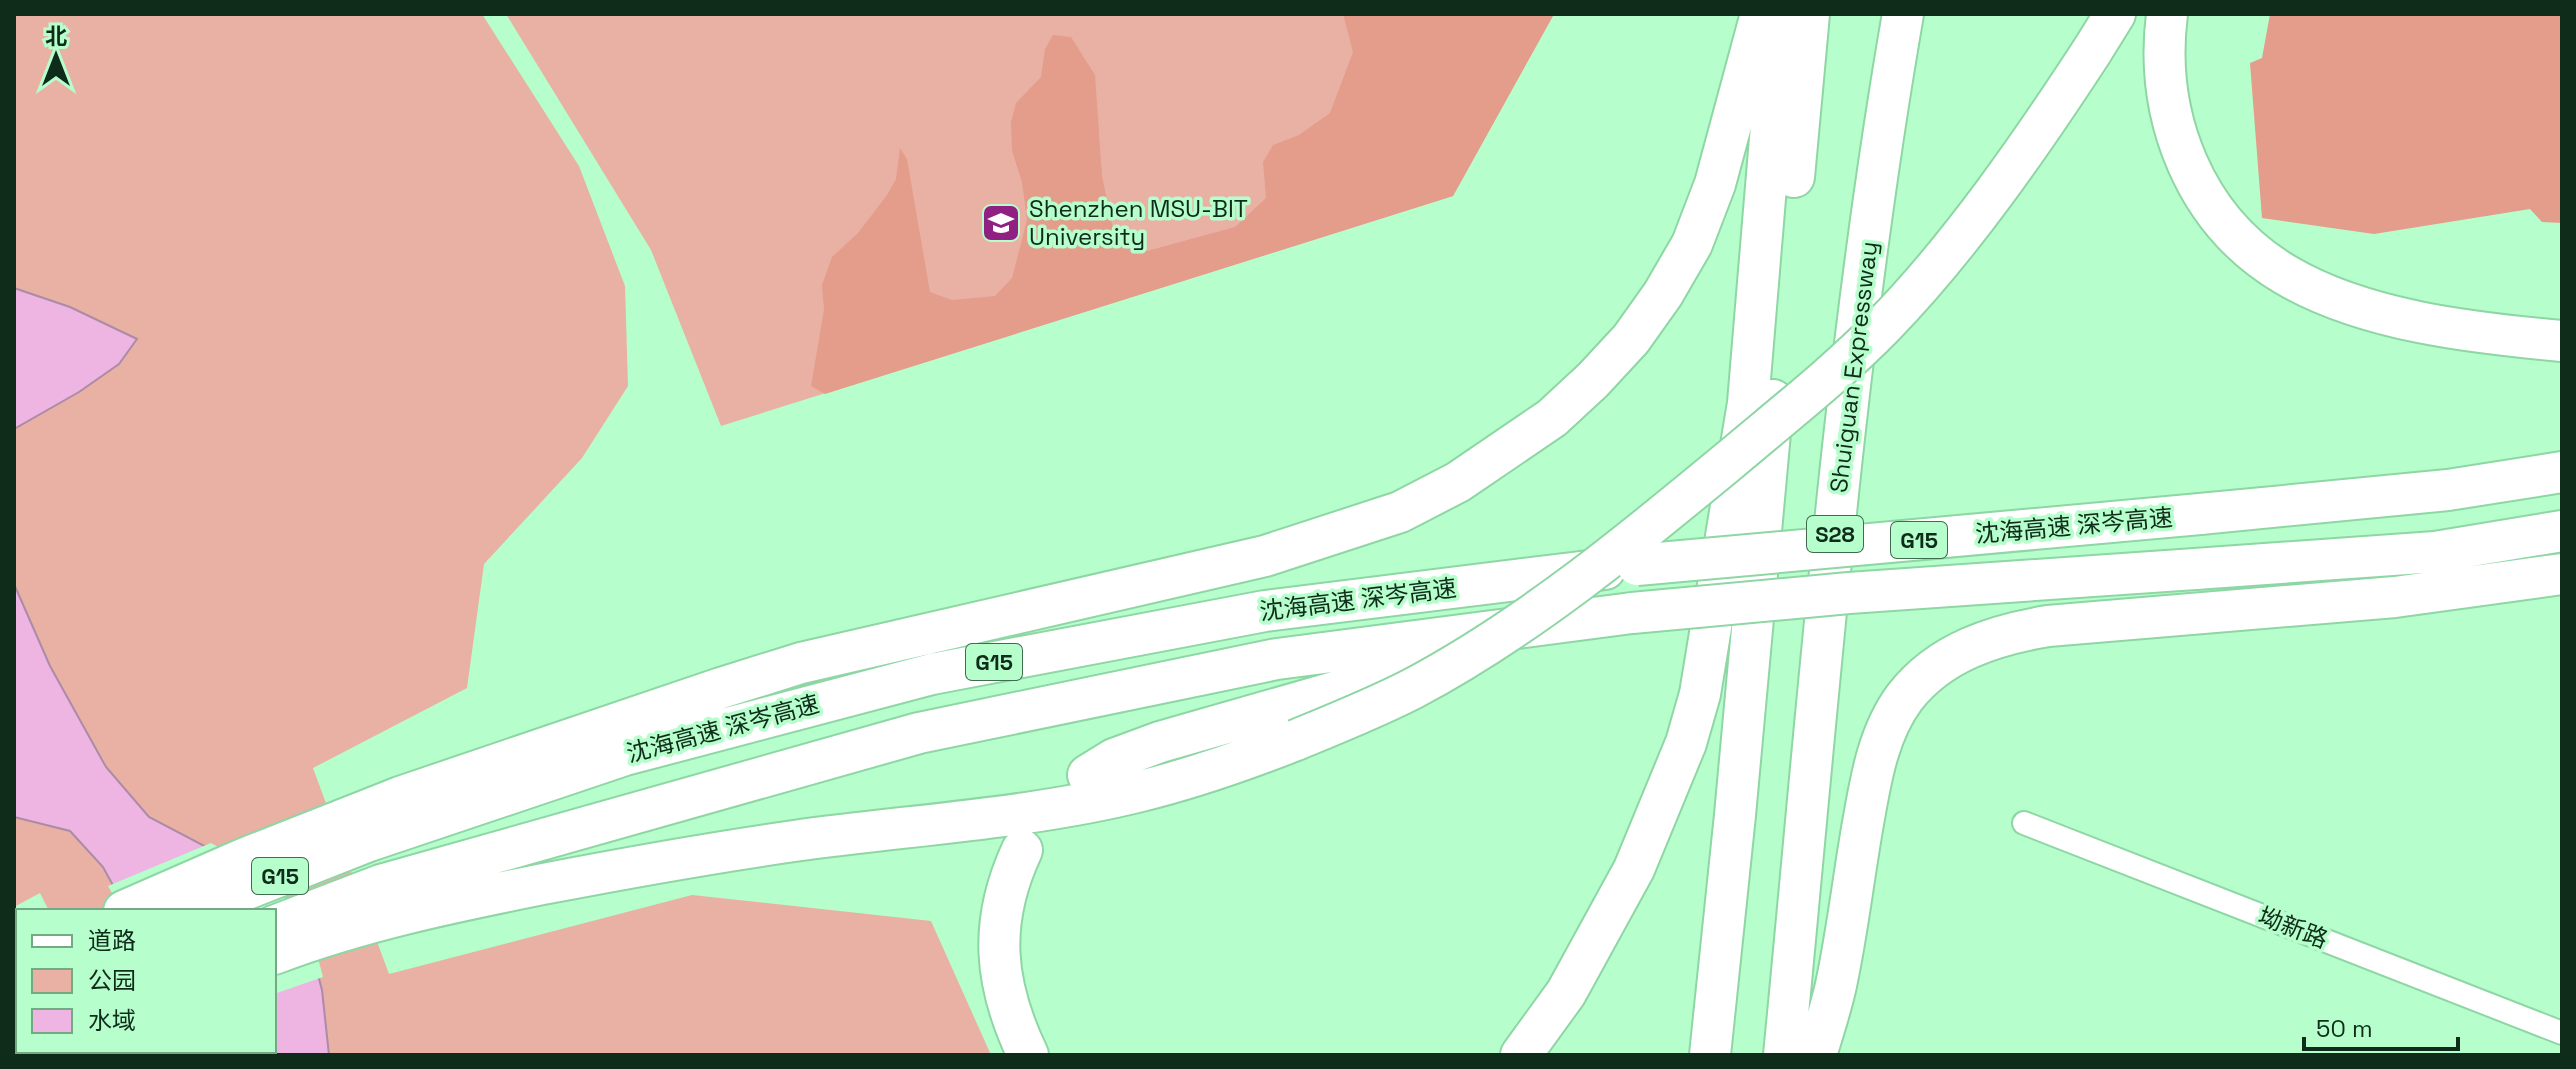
<svg xmlns="http://www.w3.org/2000/svg" width="2576" height="1069" viewBox="0 0 2576 1069" font-family="'Space Grotesk','Noto Sans SC',sans-serif">
<style>
.green{fill:#e9b1a4}
.forest{fill:#e49c8b}
.water{fill:#eeb4e2;stroke:#ab8ba6;stroke-width:2}
.pier{fill:#b6fecc}
.lines{fill:none;stroke-linecap:round;stroke-linejoin:round}
.street-casing{stroke:#8fd6a5;stroke-width:26}
.highway-casing{stroke:#8fd6a5;stroke-width:44}
.street{stroke:#fff;stroke-width:22}
.highway{stroke:#fff;stroke-width:40}
.highway-bridge-casing{stroke:#8fd6a5;stroke-width:44;stroke-linecap:butt}
.highway-bridge{stroke:#fff;stroke-width:40}
.labels{text-anchor:middle;stroke-width:7;stroke-linejoin:round;paint-order:stroke}
.shield{fill:#b6fecc;stroke:#406b4f;stroke-width:2}
.shield-label{font-size:22px;font-weight:bold;fill:#0e2c19}
.poi-label{font-size:24px;fill:#0e2c19;stroke:#b6fecc;text-anchor:start}
.street-label{font-size:24px;fill:#0e2c19;stroke:#b6fecc}
</style>
<rect width="100%" height="100%" fill="#b6fecc"/>
<path class="green" d="M14 14H482L579 166 625 286 628 386 582 458 484 564 467 688 313 768 389 974 692 895 931 921 991 1055H125L123 1051H274V911H49L40 893 14 907Z
M506 14H1554L1453 196 721 426 651 250Z"/>
<path class="forest" d="M1343 14H1554L1453 196 825 394 811 386 824 310 822 285 832 257 858 233 887 195 896 179 900 148 907 159 930 292 952 300 995 296 1012 278 1027 220 1022 182 1012 151 1011 122 1016 103 1041 77 1045 49 1053 35 1071 37 1095 75 1102 176 1114 234 1147 251 1235 227 1266 198 1263 162 1273 145 1299 135 1330 113 1353 52Z
M2270 14H2562V223L2542 222 2530 209 2374 234 2262 218 2250 63 2262 58Z"/>
<path class="water" d="M14 288 70 307 137 339 119 364 79 392 14 429Z
M14 584 50 666 106 767 149 817 254 872 305 926 322 990 329 1055H160V1051H274V911H127L103 867 70 831 14 817Z"/>
<path class="pier" d="M211 843 257 869 309 924 323 977 274 994V911H122L108 886Z"/>
<g class="lines">
<defs>
<path id="street" d="M2024 823 2562 1033"/>
<path id="highway" d="M2167 14C2154 116 2194 221 2286 275 2364 321 2473 333 2562 341
M2092 51 2115 14
M1794 177 1809 14
M2200 514 2448 490 2562 472
M2195 569 2435 552 2562 531
M1088 775 1114 759 1160 742 1453 658
M1022 850C988 923 994 984 1028 1055
M124 911 243 859 400 797 721 688 801 663 1265 556 1400 512 1458 482 1552 418 1593 380 1631 339 1663 294 1692 244 1715 184 1761 14
M191 911 369 841 625 755 932 674 1265 611 1605 569
M274 926 381 885 919 733 1277 659 1632 613
M274 954C361 921 453 902 543 884 626 868 710 853 794 841 908 825 1029 819 1141 791 1194 778 1245 760 1296 740
M14 969 18 967
M33 1055 42 1051
M1521 1055 1566 993 1634 869 1686 743 1700 694 1748 403 1780 18
M1710 1055 1735 815 1773 400
M1784 1055C1818 708 1843 358 1903 14
M1816 1055C1823 1032 1831 1008 1836 985 1847 934 1853 881 1862 829 1870 784 1877 734 1905 697 1940 652 1994 635 2048 626L2395 597 2562 574"/>
</defs>
<use href="#street" class="street-casing"/>
<use href="#highway" class="highway-casing"/>
<use href="#street" class="street"/>
<use href="#highway" class="highway"/>
<defs>
<path id="highway-bridge" d="M1637 565 2200 514
M1632 613 1849 593 2195 569
M1296 740C1335 724 1375 708 1412 689 1527 628 1631 542 1730 460 1782 416 1836 374 1884 325 1961 246 2032 143 2092 51"/>
</defs>
<use href="#highway-bridge" class="highway-bridge-casing"/>
<use href="#highway-bridge" class="highway-bridge"/>
</g>
<defs>
<symbol id="university-square" viewBox="-11 -11 22 22"><rect x="-9" y="-9" width="18" height="18" rx="4" fill="#902182" stroke="#b6fecc"/><path d="M0-5L7-2L0 1L-7-2ZM-4 1L0 2.5L4 1V4Q0 6-4 4Z" fill="#fff"/></symbol>
</defs>
<g fill-rule="evenodd">
<use href="#university-square" x="979" y="201" width="44" height="44"/>
</g>
<g class="labels">
<g class="shield">
<rect x="1807" y="516" width="56" height="36" rx="6"/>
<rect x="1891" y="522" width="56" height="36" rx="6"/>
<rect x="966" y="644" width="56" height="36" rx="6"/>
<rect x="252" y="858" width="56" height="36" rx="6"/>
</g>
<g class="shield-label">
<text x="1835" y="542">S28</text>
<text x="1919" y="548">G15</text>
<text x="994" y="670">G15</text>
<text x="280" y="884">G15</text>
</g>
<g class="poi-label">
<text x="1029" y="217">Shenzhen MSU-BIT<tspan x="1029" dy="28">University</tspan></text>
</g>
<g class="street-label">
<text transform="translate(1854 367) rotate(-83)" y="8">Shuiguan Expressway</text>
<text transform="translate(2074 526) rotate(-5)" y="8">沈海高速 深岑高速</text>
<text transform="translate(1358 600) rotate(-7)" y="8">沈海高速 深岑高速</text>
<text transform="translate(723 729) rotate(-15)" y="8">沈海高速 深岑高速</text>
<text transform="translate(2293 928) rotate(21)" y="8">坳新路</text>
</g>
</g>
<rect width="2576" height="1069" fill="none" stroke="#0e2c19" stroke-width="32"/>
<rect x="16" y="909" width="260" height="144" fill="#b6fecc" stroke="#73aa84" stroke-width="2"/>
<rect x="32" y="935" width="40" height="12" fill="#ffffff" stroke="#73aa84" stroke-width="2"/>
<text x="88" y="949" font-size="24" fill="#0e2c19">道路</text>
<rect x="32" y="969" width="40" height="24" fill="#e9b1a4" stroke="#73aa84" stroke-width="2"/>
<text x="88" y="989" font-size="24" fill="#0e2c19">公园</text>
<rect x="32" y="1009" width="40" height="24" fill="#eeb4e2" stroke="#73aa84" stroke-width="2"/>
<text x="88" y="1029" font-size="24" fill="#0e2c19">水域</text>
<g transform="translate(56 56)" stroke="#b6fecc" stroke-width="6" paint-order="stroke">
<path d="M0-6L14 30L0 20L-14 30Z" fill="#0e2c19"/>
<text y="-12" font-size="22" font-weight="bold" text-anchor="middle" fill="#0e2c19">北</text>
</g>
<path d="M2304 1037v12h154v-12" fill="none" stroke="#0e2c19" stroke-width="4"/>
<text x="2316" y="1037" font-size="24" fill="#0e2c19" stroke="#b6fecc" stroke-width="6" paint-order="stroke">50 m</text>
</svg>
